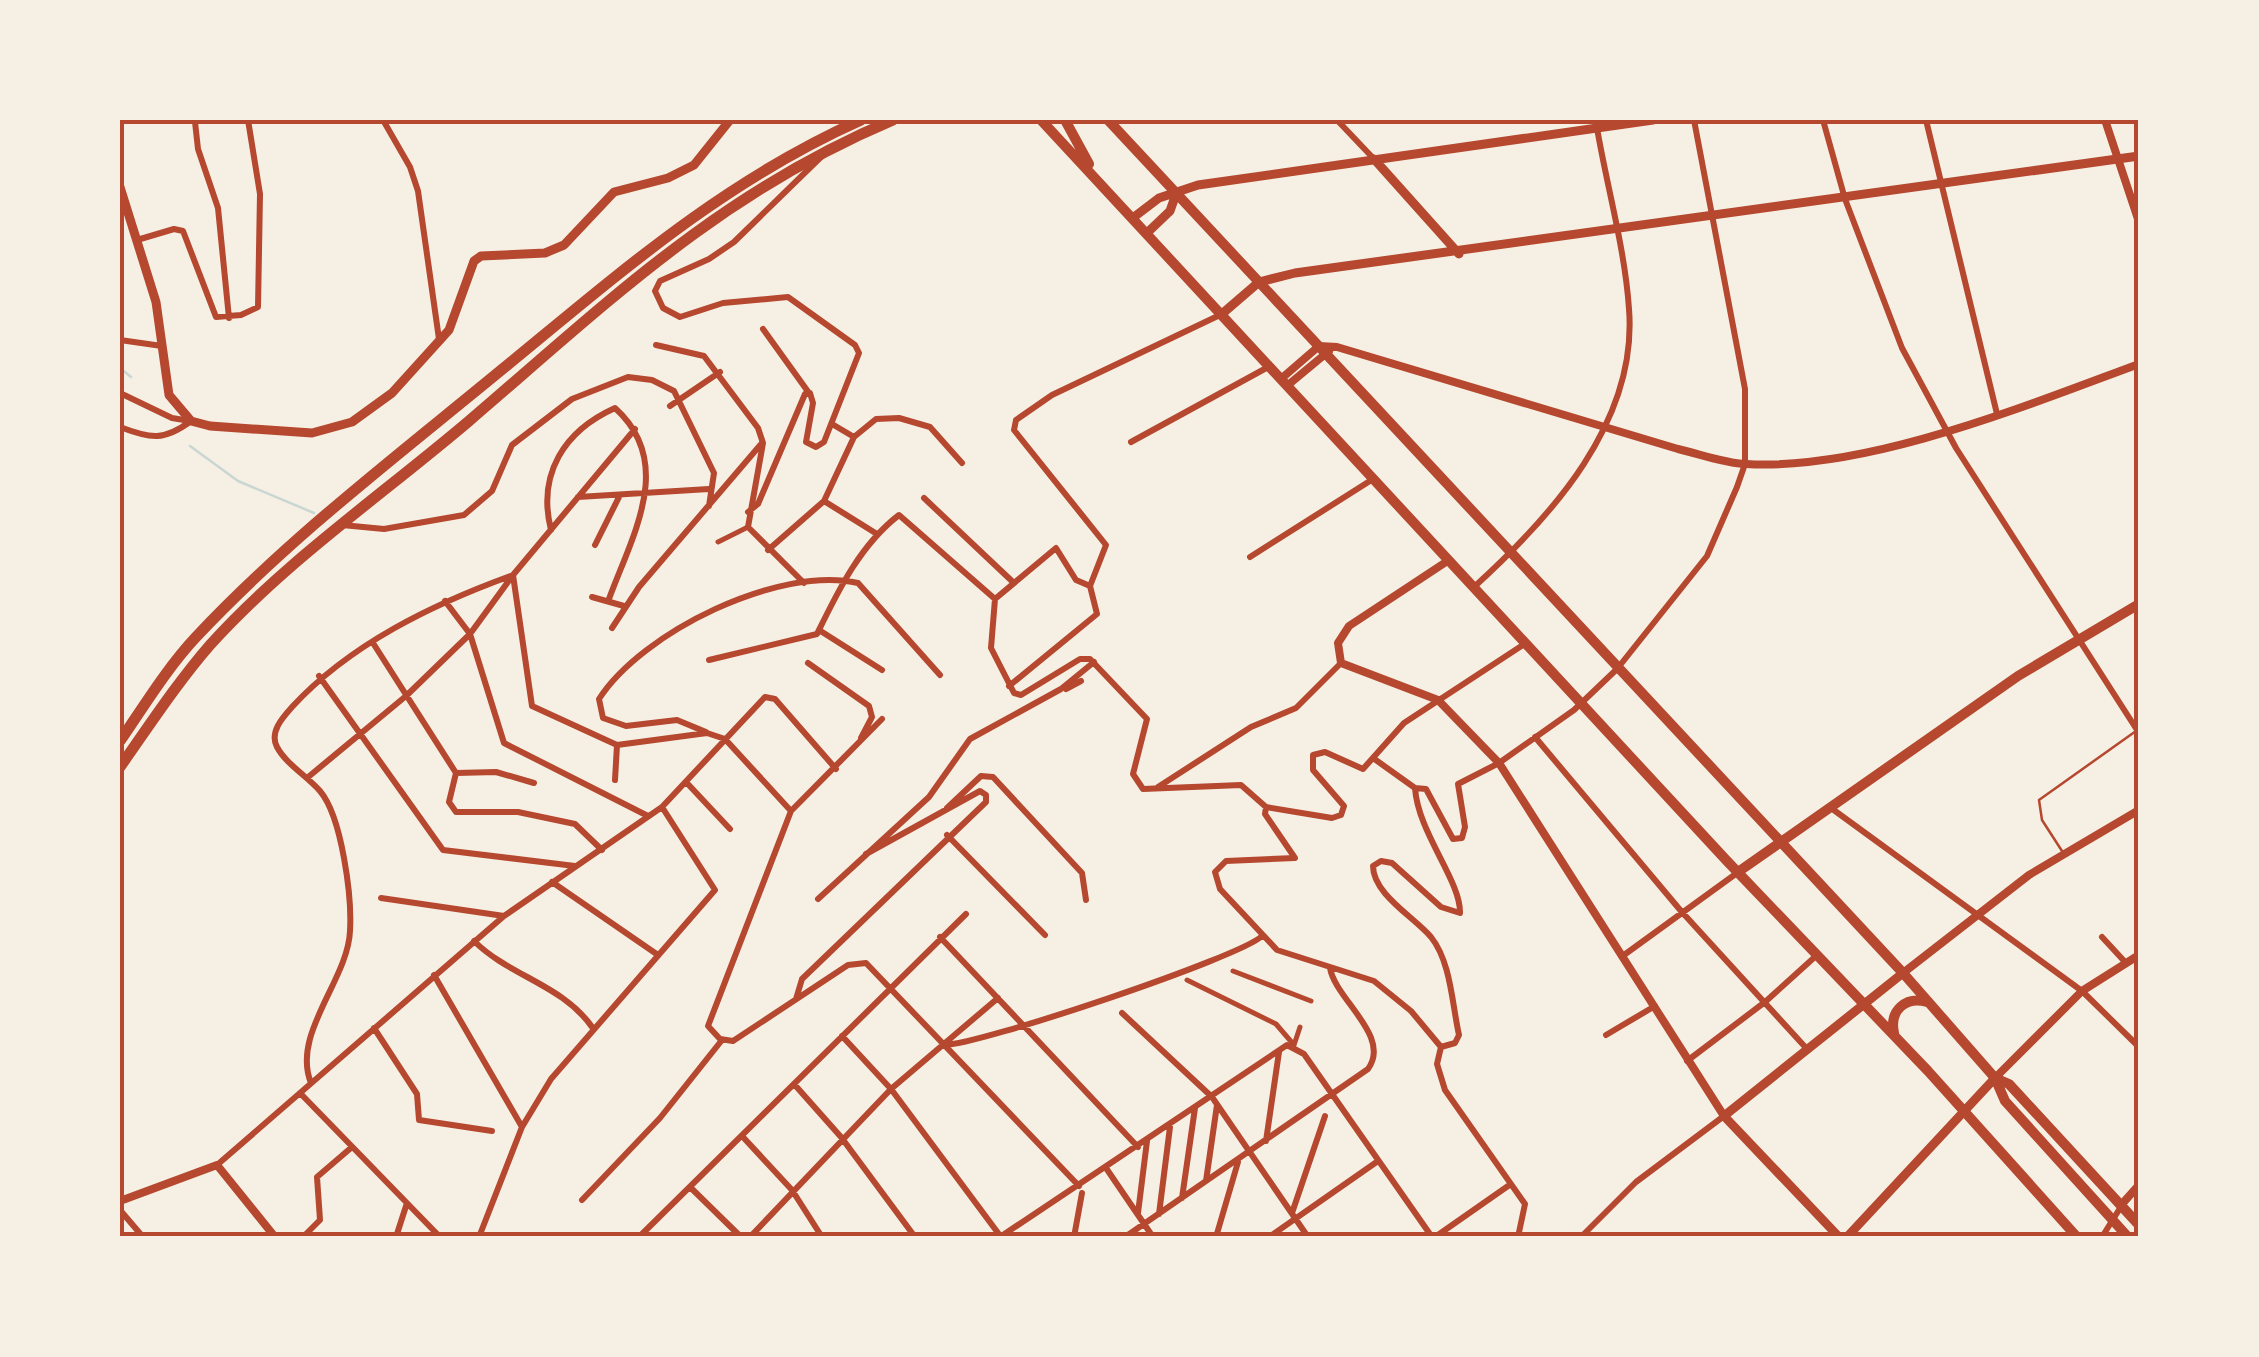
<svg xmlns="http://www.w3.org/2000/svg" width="2259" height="1357" viewBox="0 0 2259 1357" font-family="Karla,sans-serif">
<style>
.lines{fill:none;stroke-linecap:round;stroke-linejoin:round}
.stream{stroke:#c9d6d2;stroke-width:2.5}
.service{stroke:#b5482f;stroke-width:2.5}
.pedestrian{stroke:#b5482f;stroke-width:5}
.minor{stroke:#b5482f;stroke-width:6}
.tertiary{stroke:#b5482f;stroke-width:8}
.secondary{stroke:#b5482f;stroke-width:9}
.primary{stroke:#b5482f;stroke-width:10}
.motorway{stroke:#b5482f;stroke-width:11}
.neatline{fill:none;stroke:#b5482f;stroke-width:4}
</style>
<rect width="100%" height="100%" fill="#f6efe4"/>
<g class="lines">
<path class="stream" d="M120 368 131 377
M190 446 238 481 314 513"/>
<path class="service" d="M2062 851 2042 820 2039 800 2136 731"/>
<path class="pedestrian" d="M718 542 748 527
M1233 971 1311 1001
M1187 980 1276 1024 1294 1045
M1294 1045 1300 1027"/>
<path class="minor" d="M383 120 410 167 418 191 439 339
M1337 120 1374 159
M1823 120 1845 199 1902 348 1956 448 2139 733
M1926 120 1997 414
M195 122 198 149 218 208 229 318
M137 240 174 229 183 231 216 317 241 315 258 307 260 194 248 120
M763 329 809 393
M120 340 162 346
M656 345 704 356 758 428 763 443 748 527 804 583
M120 393 172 418 190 421
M670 406 720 372
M832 424 854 437
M120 427C151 439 164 441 191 421
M1131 442 1270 366
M578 497 709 489
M924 498 1014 583
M824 501 877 534
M748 512 758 504 805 394 810 393 813 403 806 442 816 447 824 442 859 353 855 345 788 297 723 303 680 317 663 308 655 291 660 281 709 259 734 242 821 157
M342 525 384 529 464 515 492 491 512 445 572 399 628 377 652 380 674 391 714 473 709 506
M551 530C537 474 564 431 615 408 676 463 632 536 609 599
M595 545 620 495
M768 550 824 501 854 437 876 419 899 418 930 427 962 463
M1250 557 1373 479
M1090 586 1076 580 1056 548 995 599 991 648 1014 693 1021 695 1080 659H1090L1147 719 1133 774 1143 789 1241 785 1266 807
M1474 587C1551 517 1638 422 1629 309 1625 249 1607 187 1597 128
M592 597 624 606
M445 601 470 634 504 743 648 816
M612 628 639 587 762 443
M819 630 882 670
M373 643 456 773
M709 660 817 634C838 591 860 545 899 515L995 599
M808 663 869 706 872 717 861 738
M319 676 443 850 575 866
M1009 686 1097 614 1090 586 1106 545 1014 430 1016 420 1052 395 1222 314
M1066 689 1081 681
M882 719 791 811 708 1026 720 1039 733 1041 848 965 866 963 1079 1186
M706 732 677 720 626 726 603 718 599 699C642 632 779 565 858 583L940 675
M1535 737 1681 911 1807 1049
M1373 758 1415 788
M456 773 449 802 456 812H518L575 824 602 850
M456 773 496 772 534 783
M307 778 406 696 470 634 513 575 635 429
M615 780 617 745
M686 782 730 829
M1158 787 1251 727 1296 708 1341 663
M947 808 981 776 993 777 1082 873 1086 900
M1831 808 2082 991 2139 1047
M947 835 1045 935
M552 882 658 955
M381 898 504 916
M818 899 929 797 970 739 1061 689 1094 662
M940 937 1138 1147
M2102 937 2126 963
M474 941C509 976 563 985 592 1027
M1624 955 1737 873
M434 975 522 1127
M796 999 802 979 986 802V795L980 791 866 854
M1122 1013 1212 1097 1308 1237
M374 1028 417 1094 419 1120 492 1131
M1606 1035 1655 1006
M842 1036 891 1089 1001 1237
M944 1045C979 1045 1241 957 1262 936
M1441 1047 1455 1043 1459 1035C1452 1004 1451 962 1431 937 1414 917 1373 894 1373 866L1381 861 1392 863 1441 907 1460 913C1461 881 1418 833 1415 788L1426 789 1453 839 1462 838 1465 827 1458 784 1499 763 1574 710 1617 669 1707 556 1737 487 1745 464V389L1694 120
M1441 1047 1411 1011 1374 981 1277 950 1220 889 1215 872 1226 861 1295 858 1265 814 1266 807 1332 818 1341 815 1344 806 1313 770V755L1325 752 1363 769 1404 723 1526 643
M1441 1047 1437 1064 1445 1090 1525 1204 1518 1237
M1687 1061 1765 1002 1817 955
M311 1083C291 1034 348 980 350 931 352 897 342 817 320 791 307 776 286 764 277 747 269 732 283 717 292 707 350 644 433 604 513 575L532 706 617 745 707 733 725 739 791 811
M794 1084 841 1137 915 1237
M300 1093 440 1237
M742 1136 792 1190 822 1237
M1266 1141 1279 1052
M217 1165 504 916 662 807 765 697 775 699 836 769
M1106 1168 1153 1237
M1206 1181 1217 1105
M690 1187 741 1237
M1182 1198 1195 1108
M582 1200 660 1118 722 1040
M120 1210 143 1237
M1138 1213 1147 1141
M1292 1213 1325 1116
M1159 1214 1170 1127
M303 1237 320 1220 317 1177 352 1147
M396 1237 407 1203
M479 1237 522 1127 551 1079 715 890 662 807
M639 1237 966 914
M750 1237 891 1089 998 998
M1000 1237 1287 1045 1304 1054 1432 1237
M1074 1237 1082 1193
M1125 1237 1368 1069C1392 1036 1335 999 1330 968
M1216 1237 1238 1162
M1269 1237 1378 1161
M1435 1237 1508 1186
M1581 1237 1636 1182 1724 1116
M2102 1237 2122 1205"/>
<path class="tertiary" d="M2105 120 2139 222
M1282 378 1319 346 1337 347 1678 449C1700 454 1723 463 1746 464 1867 471 2025 406 2139 364
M1288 385 1329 351
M1449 560 1349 626 1338 643 1341 663 1438 700 1499 763 1724 1116
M1903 973 2029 875 2139 810
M1995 1078 2082 991 2139 955
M120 1201 217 1165 275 1237
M2122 1204 2139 1185"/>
<path class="secondary" d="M1374 159 1459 254
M120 187 156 302 169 395 191 421 210 426 312 433 352 422 392 393 449 330 474 261 481 256 545 253 564 245 614 192 668 178 694 165 730 120
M1134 217 1159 198 1198 185 1653 120
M1148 232 1170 211 1176 194
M1223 313 1259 282 1295 273 2139 156
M1839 1237 1724 1116 1903 973
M1847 1237 1995 1078"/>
<path class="primary" d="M1041 120 1727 861 1928 1071 2077 1237
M1065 120 1089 164
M1108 120 1903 973 1995 1078 2009 1084 2139 1225
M1738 872 2018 676 2139 604
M1894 1033C1889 1010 1906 996 1927 1002
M1995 1078 2005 1101 2128 1237"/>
<path class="motorway" d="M120 741C144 706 167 668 196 637 286 541 393 459 494 376 613 279 718 184 861 120
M120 767C149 726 177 683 210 645 287 560 382 495 469 421 609 301 720 193 893 120"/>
</g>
<rect width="2259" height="1357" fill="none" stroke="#f6efe4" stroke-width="245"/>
<rect x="122" y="122" width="2014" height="1112" class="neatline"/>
</svg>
